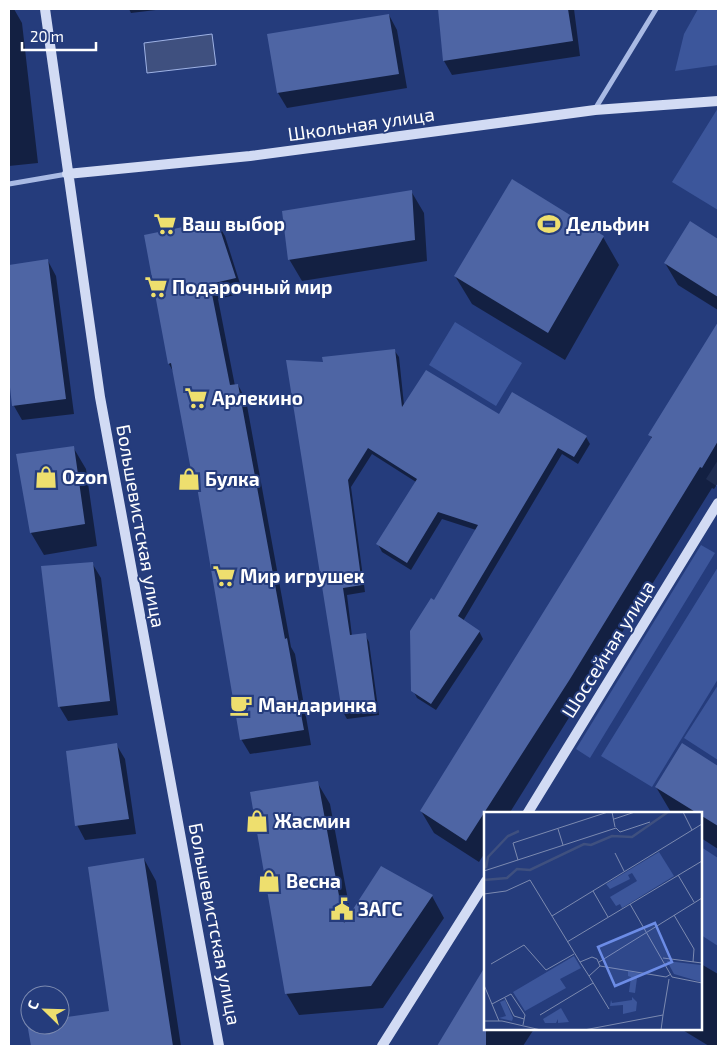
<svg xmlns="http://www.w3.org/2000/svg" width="727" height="1055" viewBox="0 0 727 1055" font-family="'Exo 2',sans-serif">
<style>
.green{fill:#3c569b}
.water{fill:#3f507f;stroke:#9eb2e5}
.shadow{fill:#0007}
.building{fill:#4e65a4}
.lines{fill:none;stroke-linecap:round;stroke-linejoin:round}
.street{stroke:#a9bae4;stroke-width:5}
.secondary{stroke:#d2dbf4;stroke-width:10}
.labels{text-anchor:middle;stroke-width:4;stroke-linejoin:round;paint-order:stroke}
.street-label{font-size:19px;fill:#fff;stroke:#253c7c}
.poi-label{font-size:19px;font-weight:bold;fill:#fff;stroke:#253c7c;text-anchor:start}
.inset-river{fill:none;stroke:#3f507f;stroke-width:2.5}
.inset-road{fill:none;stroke:#7c8ab0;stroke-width:1}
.view{fill:#6c8ce6;fill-opacity:0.15;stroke:#6c8ce6;stroke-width:2.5}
.inset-edge{fill:none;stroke:#fff;stroke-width:2.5}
</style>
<rect width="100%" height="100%" fill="#253c7c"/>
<path class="green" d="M698 9H718V65L675 71 684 34Z
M718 108V210L672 182Z
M455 322 522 363 496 406 429 365Z
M718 460V487L706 479Z
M701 545 715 553 590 758 576 749Z
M718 567V679L652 787 601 756Z
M718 685V760L684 738Z
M701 847 718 858V946L701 935Z"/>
<path class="water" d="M212 34 216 65 147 73 144 43Z"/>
<path class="shadow" d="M9 9H14L22 23 38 163 9 166Z
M129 9H164L131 13Z
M449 9H574L580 56 452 75 444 61 439 10Z
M389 15 397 30 407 88 287 108 278 93 269 35Z
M513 180 603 237 619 265 565 360 472 304 455 276Z
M411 191 424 213 427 261 302 281 289 259Z
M216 221 225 236 243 293 218 299 235 386 238 385 246 400 291 647 295 654 311 745 250 754 241 739 198 487 195 481 174 373 169 364 146 236Z
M691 223 718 240V310L678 285 665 263Z
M48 261 56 276 74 414 22 420 14 406 9 368V266Z
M718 325V483L714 489 712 488 509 814H486V851L479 862 434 833 421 811 652 439 650 435Z
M394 350 399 357 404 405 499 415 586 437 590 444 578 464 562 454 463 621 479 631 483 639 436 710 417 698 413 690 434 602 476 530 442 519 411 570 382 552 378 544 416 482 372 454 351 487 365 592 347 595 352 636 365 635 369 642 379 715 347 719 343 712 325 364Z
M73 447 86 469 97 546 44 555 31 533 18 455Z
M92 563 101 578 118 715 68 721 59 706Z
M116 744 125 759 136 834 85 840 77 825Z
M683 745 718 767V849L701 838V814H672L656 787Z
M317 782 330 804 351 916 432 896 444 918 383 1008 299 1015 286 993Z
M144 859 156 881 181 1046H32L28 1024 60 1025V1020L111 1012Z
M701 964 718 974V1046H709L681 1029H701Z
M486 1029H534L523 1046H440V1044Z"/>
<path class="building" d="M438 9H568L573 41 443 61Z
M389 14 399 74 277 93 267 34Z
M512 179 604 236 548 333 454 276Z
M412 190 415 240 288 260 282 211Z
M217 220 236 278 210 284 230 385 238 384 285 639 287 638 304 730 240 740 196 481H193L171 363 168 364 144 235Z
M690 221 718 239V297L664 263Z
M48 259 66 399 12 406 9 378V265Z
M718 322V441L702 468 700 467 570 679 466 841 420 811 652 437 648 435Z
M395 349 402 407 426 370 499 414 512 392 587 436 574 457 558 448 458 616 480 631 431 704 411 691 410 631 431 598 434 600 478 525 438 512 407 563 376 544 417 479 368 448 348 480 362 585 343 588 350 635 366 633 376 708 342 712 286 360 323 362 322 357Z
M74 446 85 524 30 533 16 454Z
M93 562 110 701 58 707 41 566Z
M117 743 129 819 75 826 66 751Z
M682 743 718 766V826L655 787Z
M318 781 344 923 381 866 433 895 371 986 285 994 250 792Z
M144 858 173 1046H31L27 1023 60 1025V1018L109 1011 88 867Z
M486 965V1046H437Z"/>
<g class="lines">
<path class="street" d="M595 109 656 9
M9 184 67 174"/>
<path class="secondary" d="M45 9 100 397 219 1046
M67 174 250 156 595 110 718 101
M527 814 718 503
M382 1046 486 881"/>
</g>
<defs>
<symbol id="supermarket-bare" viewBox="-9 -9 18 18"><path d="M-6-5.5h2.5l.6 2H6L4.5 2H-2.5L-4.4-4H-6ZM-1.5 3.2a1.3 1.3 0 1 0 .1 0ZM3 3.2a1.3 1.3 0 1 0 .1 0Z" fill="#eedf6e" stroke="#253c7c" stroke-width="2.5" paint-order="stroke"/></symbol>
<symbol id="stadium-bare" viewBox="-9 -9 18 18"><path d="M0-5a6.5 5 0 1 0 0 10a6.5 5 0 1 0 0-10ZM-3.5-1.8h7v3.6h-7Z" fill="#eedf6e" stroke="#253c7c" stroke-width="2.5" paint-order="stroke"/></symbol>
<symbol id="shop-bare" viewBox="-9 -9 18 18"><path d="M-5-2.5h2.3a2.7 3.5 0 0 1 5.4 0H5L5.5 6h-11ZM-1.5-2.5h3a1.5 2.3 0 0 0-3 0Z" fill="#eedf6e" stroke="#253c7c" stroke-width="2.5" paint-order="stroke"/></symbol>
<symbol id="cafe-bare" viewBox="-9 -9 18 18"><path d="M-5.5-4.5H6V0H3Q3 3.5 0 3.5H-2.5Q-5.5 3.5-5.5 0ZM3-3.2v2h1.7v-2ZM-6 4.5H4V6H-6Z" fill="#eedf6e" stroke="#253c7c" stroke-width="2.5" paint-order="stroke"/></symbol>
<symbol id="civic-bare" viewBox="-9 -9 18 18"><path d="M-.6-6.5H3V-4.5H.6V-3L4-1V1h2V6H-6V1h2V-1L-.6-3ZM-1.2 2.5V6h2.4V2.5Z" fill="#eedf6e" stroke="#253c7c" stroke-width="2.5" paint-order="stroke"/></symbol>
</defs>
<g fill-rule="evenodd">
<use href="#supermarket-bare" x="149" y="208" width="32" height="32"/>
<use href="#stadium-bare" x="533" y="208" width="32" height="32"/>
<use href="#supermarket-bare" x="140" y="271" width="32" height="32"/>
<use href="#supermarket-bare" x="180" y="382" width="32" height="32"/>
<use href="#shop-bare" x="30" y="461" width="32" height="32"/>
<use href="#shop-bare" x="173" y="463" width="32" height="32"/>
<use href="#supermarket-bare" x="208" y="560" width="32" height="32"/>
<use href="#cafe-bare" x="225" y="689" width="32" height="32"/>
<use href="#shop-bare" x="241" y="805" width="32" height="32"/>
<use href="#shop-bare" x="253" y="865" width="32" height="32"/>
<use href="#civic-bare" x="326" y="893" width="32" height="32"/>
</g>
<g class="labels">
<g class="street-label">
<text transform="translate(361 124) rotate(-8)" y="7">Школьная улица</text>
<text transform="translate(141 526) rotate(80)" y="7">Большевистская улица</text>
<text transform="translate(608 649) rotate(-58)" y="7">Шоссейная улица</text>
<text transform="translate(215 924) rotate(79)" y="7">Большевистская улица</text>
</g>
<g class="poi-label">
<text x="182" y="231">Ваш выбор</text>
<text x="566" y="231">Дельфин</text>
<text x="172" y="294">Подарочный мир</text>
<text x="212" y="405">Арлекино</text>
<text x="62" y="484">Ozon</text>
<text x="205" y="486">Булка</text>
<text x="240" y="583">Мир игрушек</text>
<text x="258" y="712">Мандаринка</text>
<text x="274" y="828">Жасмин</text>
<text x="286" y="888">Весна</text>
<text x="358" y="916">ЗАГС</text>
</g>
</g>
<g transform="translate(484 812)">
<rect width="218" height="218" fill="#253c7c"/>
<path d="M175 40 190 64 138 96 136 92 132 94 126 85 153 69 148 61 144 63 146 67 126 77 122 72ZM90 144 97 156 76 167 82 176 41 199 29 180ZM183 149 217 153V170L190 162ZM144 159 158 162 153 166 151 181 145 180 147 165 144 164ZM148 185 153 190 152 199 139 202V193L126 194 127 188 128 191 148 188ZM21 188 29 206 28 209 15 206 22 204 16 190ZM77 196 85 210 74 211V207L72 211H61L59 207Z" fill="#3c569b"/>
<path class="inset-river" d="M2 56 4 45 24 24 35 19M0 68 23 66 33 57 46 58 100 32 107 33 128 24 148 25 184 0"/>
<path class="inset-road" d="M128 0 131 15M199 0 208 18M130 7 151 0M74 17 79 33M131 41 140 59M34 48 29 31 124 0M0 59 132 16 136 20 166 10M194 63 210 90M109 79 124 105M0 82 22 79 46 68 96 150M146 92 188 165M190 103 210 137 209 150M68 104 218 12M83 130 218 49M108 145 113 147 116 154 105 164 96 150ZM179 146 218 151M115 150 218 86M7 152 40 133 62 158 90 142M116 154 182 165 187 162M105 164 125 197M188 165 218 171M0 173 15 209M21 186 30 204 40 207M8 192 27 182 41 203 39 213M56 203 109 171M0 209H18L57 218M100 218 179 203 185 167M177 218 179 203"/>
<path class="view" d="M171 111 188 150 131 174 114 135Z"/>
<rect width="218" height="218" class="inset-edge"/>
</g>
<rect width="727" height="1055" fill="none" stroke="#ffffff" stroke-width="20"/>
<g transform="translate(45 1010) rotate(293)"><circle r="24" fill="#253c7c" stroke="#7c8ab0"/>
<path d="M0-4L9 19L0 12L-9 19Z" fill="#eedf6e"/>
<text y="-8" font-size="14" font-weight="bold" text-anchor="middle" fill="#ffffff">С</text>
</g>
<path d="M22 42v8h74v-8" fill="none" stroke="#ffffff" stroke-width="2.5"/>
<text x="30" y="42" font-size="15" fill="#ffffff" stroke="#253c7c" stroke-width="4" paint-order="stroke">20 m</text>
</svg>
